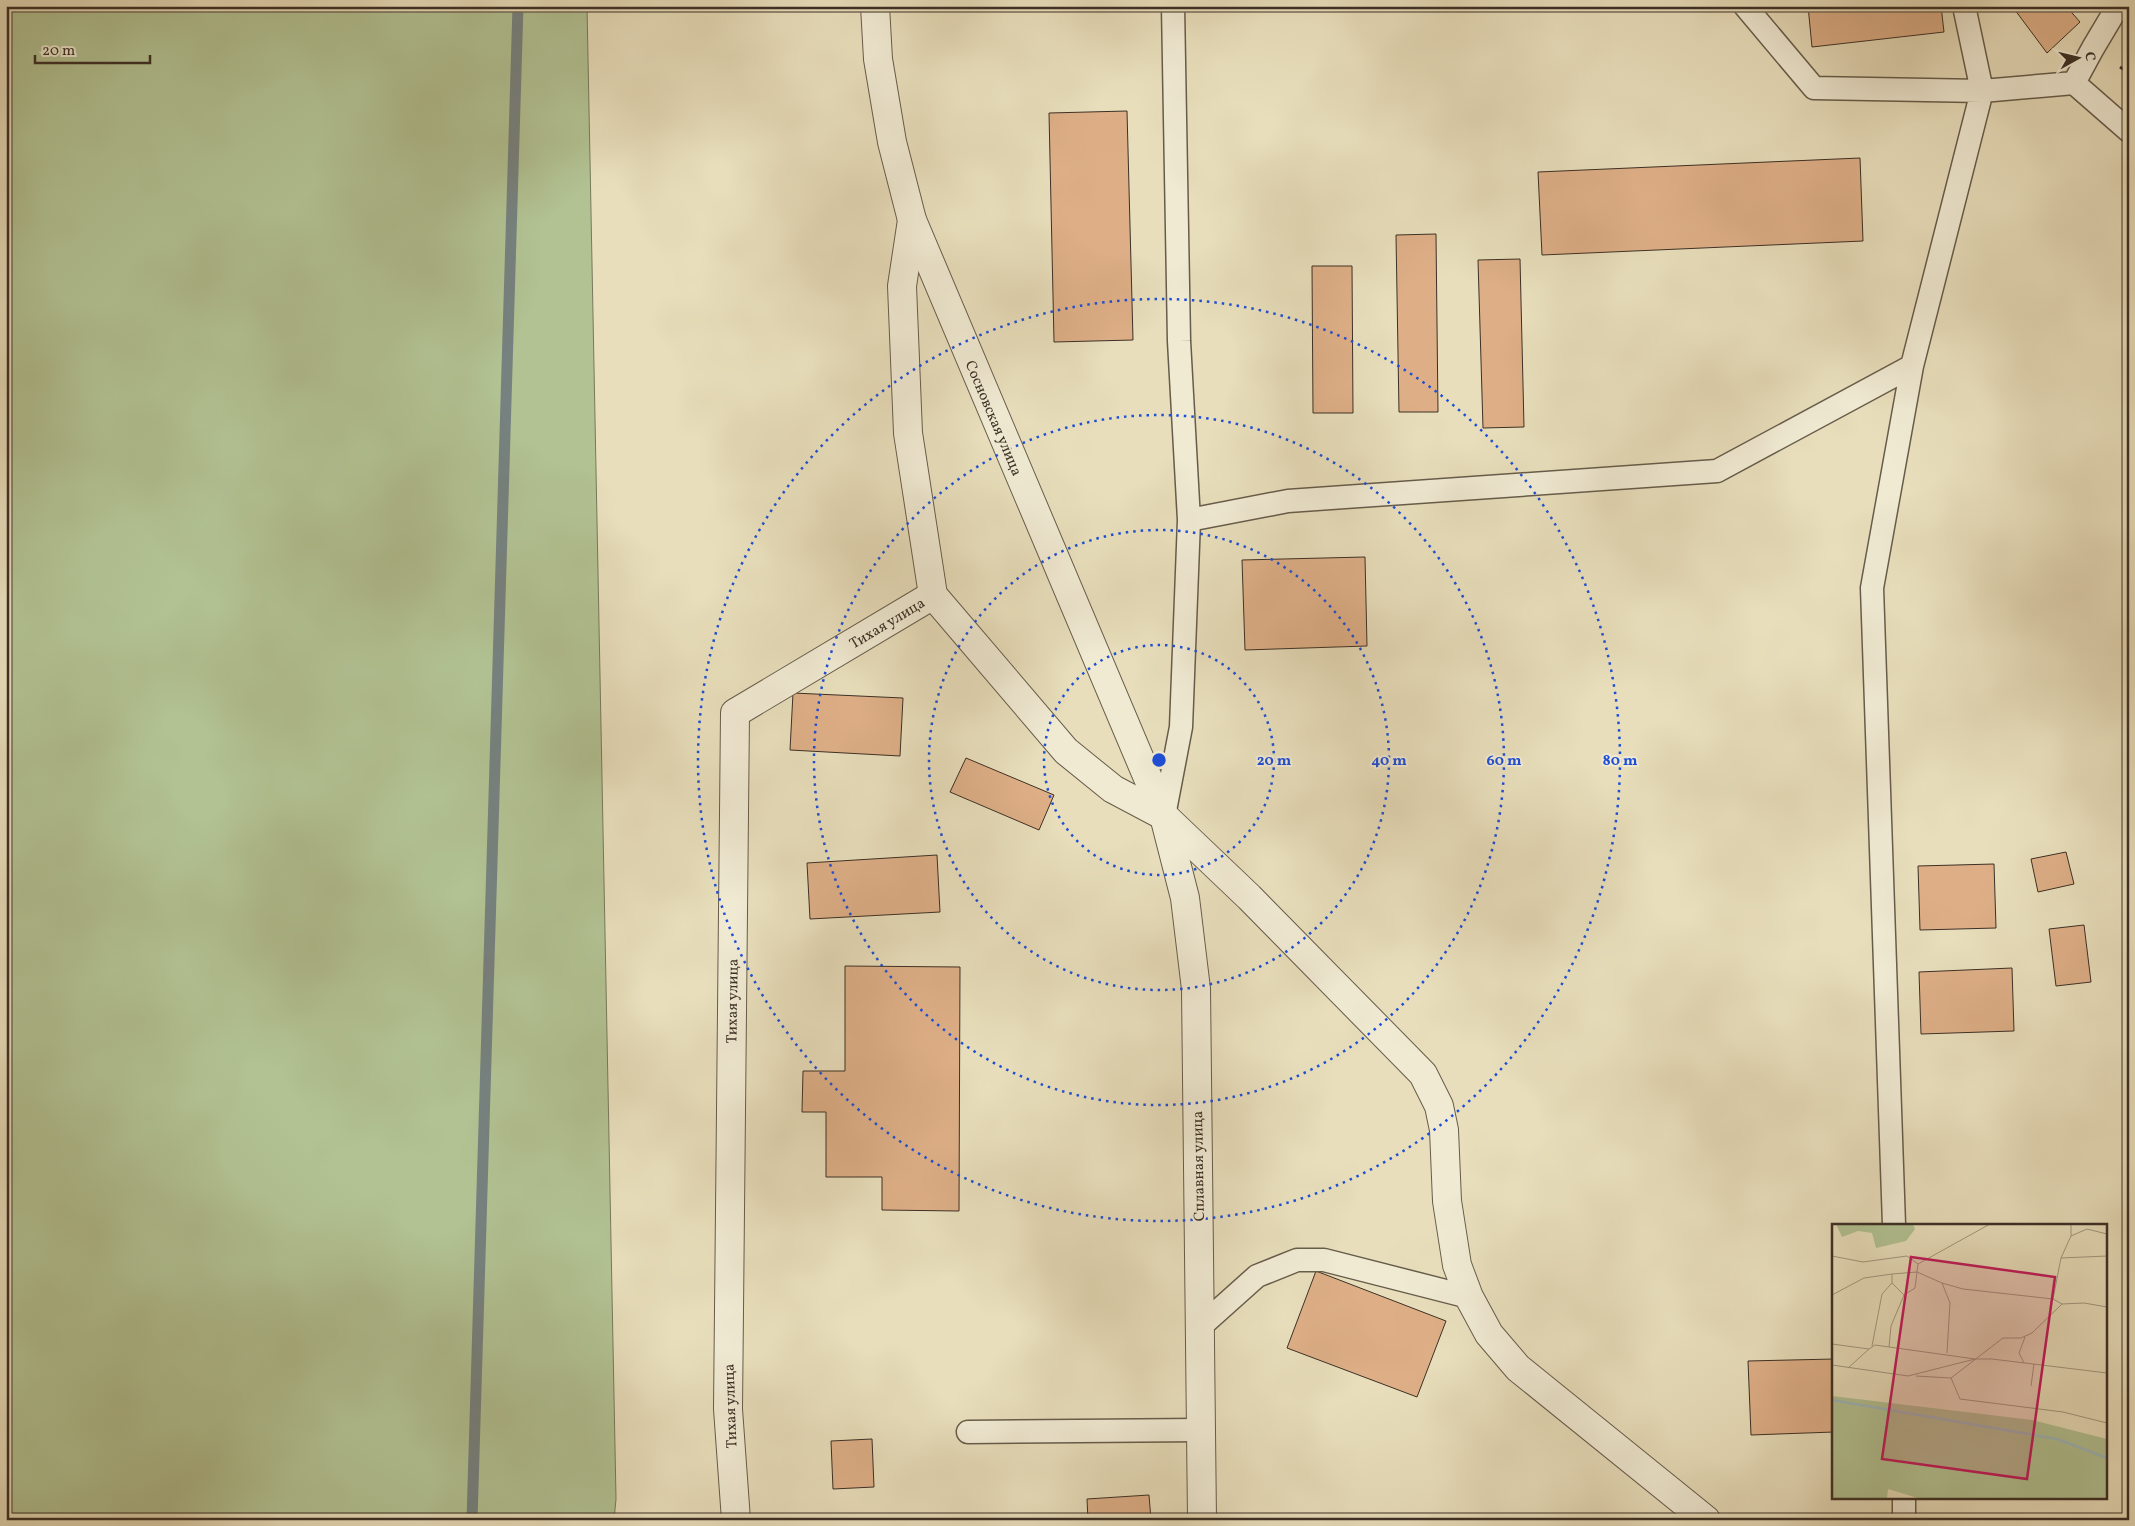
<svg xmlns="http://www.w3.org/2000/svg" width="2135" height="1526" viewBox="0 0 2135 1526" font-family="Vollkorn,serif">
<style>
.green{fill:#b2c293;stroke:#77795c}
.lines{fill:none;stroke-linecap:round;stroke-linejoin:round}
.stream{stroke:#768280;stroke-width:11}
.building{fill:#deaf87;stroke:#3c3026}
.service-casing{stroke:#675c4b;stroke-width:25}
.minor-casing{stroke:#675c4b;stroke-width:30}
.tertiary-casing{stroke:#675c4b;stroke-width:30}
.path{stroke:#3c3026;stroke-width:3;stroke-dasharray:4 2.5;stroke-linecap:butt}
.service{stroke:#f0ead3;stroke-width:22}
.minor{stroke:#f0ead3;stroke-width:28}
.tertiary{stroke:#f0ead3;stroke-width:28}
.ring{fill:none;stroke:#1d4ed8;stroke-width:2.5;stroke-dasharray:2.5 5}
.labels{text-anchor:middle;stroke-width:4;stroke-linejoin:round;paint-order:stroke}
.street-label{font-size:15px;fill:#3c3026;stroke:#f0ead3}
.inset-river{fill:none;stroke:#9db9bc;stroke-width:2.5}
.inset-road{fill:none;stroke:#a3987f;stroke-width:1}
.view{fill:#c2185b;fill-opacity:0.15;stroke:#c2185b;stroke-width:2.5}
.inset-edge{fill:none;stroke:#3c3026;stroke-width:2.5}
.centre{fill:#1d4ed8;stroke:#f0ead3;stroke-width:2.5}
.ring-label{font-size:15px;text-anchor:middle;font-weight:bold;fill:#1d4ed8;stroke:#f0ead3;stroke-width:4;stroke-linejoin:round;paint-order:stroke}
</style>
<rect width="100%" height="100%" fill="#e8debb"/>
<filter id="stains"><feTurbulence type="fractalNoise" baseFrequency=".004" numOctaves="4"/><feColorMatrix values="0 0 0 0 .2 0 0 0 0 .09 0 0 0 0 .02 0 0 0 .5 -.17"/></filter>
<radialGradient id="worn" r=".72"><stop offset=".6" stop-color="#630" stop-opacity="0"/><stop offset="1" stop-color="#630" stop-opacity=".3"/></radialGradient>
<path class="green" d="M6 6H587L616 1499 614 1520H6Z"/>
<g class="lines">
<path class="stream" d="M472 1520 518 6"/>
</g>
<path class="building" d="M1808 6H1941L1944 32 1812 47Z
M2012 6H2066L2080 22 2047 53Z
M1127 111 1133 340 1054 342 1049 113Z
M1860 158 1863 241 1542 255 1538 172Z
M1436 234 1438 412H1399L1396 235Z
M1520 259 1524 427 1483 428 1478 260Z
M1312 266H1352L1353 413H1313Z
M1365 557 1367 646 1245 650 1242 560Z
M793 693 903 698 900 756 790 750Z
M966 758 1054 795 1039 830 950 792Z
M2066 852 2074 884 2038 892 2031 859Z
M937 855 940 912 810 919 807 863Z
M1994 864 1996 928 1920 930 1918 866Z
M2084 925 2091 982 2056 986 2049 929Z
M845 966 960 967 959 1211 882 1210V1177H826V1112H802L803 1071H845Z
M2012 968 2014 1031 1921 1034 1919 972Z
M1316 1271 1446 1321 1417 1397 1287 1348Z
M1834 1359V1432L1751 1435 1748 1361Z
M872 1439 874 1487 833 1489 831 1441Z
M1149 1495 1151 1520H1088L1087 1499Z"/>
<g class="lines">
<defs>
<path id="service" d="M1745 6 1814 88 1982 91 2074 83 2129 131
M2074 83 2093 48 2118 6
M1189 520 1288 501 1717 471 1912 366 1982 91 1964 6
M1164 816 1181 727 1189 520 1179 341 1173 6
M1894 1225 1872 588 1912 366
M1200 1327 1257 1276 1297 1260H1324L1469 1297
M968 1432 1201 1430
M1904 1497V1520"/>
<path id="minor" d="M912 220 902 286 908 433 933 595 1066 751 1113 789 1164 816 1249 897 1423 1074 1439 1106 1444 1130 1447 1201 1457 1265 1469 1297 1489 1334 1518 1368 1706 1520
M736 1520 728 1409 735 713 933 595"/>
<path id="tertiary" d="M875 6 878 59 892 142 912 220 1164 816 1185 898 1196 989 1202 1520"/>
</defs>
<use href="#service" class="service-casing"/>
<use href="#minor" class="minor-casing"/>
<use href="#tertiary" class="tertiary-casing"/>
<path class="path" d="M2120 67 2129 73"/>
<use href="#service" class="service"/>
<use href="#minor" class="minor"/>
<use href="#tertiary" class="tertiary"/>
</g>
<g class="ring">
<circle cx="1159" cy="760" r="115"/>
<circle cx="1159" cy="760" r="230"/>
<circle cx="1159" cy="760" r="345"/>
<circle cx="1159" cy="760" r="461"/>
</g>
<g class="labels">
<g class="street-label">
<text transform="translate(994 418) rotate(67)" y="5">Сосновская улица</text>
<text transform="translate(887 623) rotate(-31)" y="5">Тихая улица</text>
<text transform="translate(732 1001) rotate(-89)" y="5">Тихая улица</text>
<text transform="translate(1198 1166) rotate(-91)" y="5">Сплавная улица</text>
<text transform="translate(730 1406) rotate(-92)" y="5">Тихая улица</text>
</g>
</g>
<g transform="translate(1832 1224)">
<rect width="275" height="275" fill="#e8debb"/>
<path d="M4 0H81L83 5 74 17 44 24 40 9 26 7 10 13ZM0 172 200 196 275 215V275H89L56 265 55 275H0Z" fill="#b2c293"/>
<path class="inset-river" d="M0 176 225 215 275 234"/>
<path class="inset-road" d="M239 12 255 5 275 10M0 32 31 38 75 32 86 40M229 34 275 32M60 50 85 48 110 59 118 79 115 129M110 59 131 65 221 75 230 80M0 71 32 54 60 50V59L72 71M221 75 229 34 239 12V0M230 80 252 79 275 83M0 120 37 125 43 121 143 135M40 122 50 70 60 59M57 123 59 102 72 71 83 64 86 40 158 0M192 139 187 129 193 113M0 141 76 152 143 135H160L275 149M16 144 37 125M84 152 119 154 171 114H189L200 109 230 80M119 154 128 175 231 188 275 199M199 162 202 140"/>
<path class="view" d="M79 33 223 53 195 255 50 235Z"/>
<rect width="275" height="275" class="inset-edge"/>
</g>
<circle cx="1159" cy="760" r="8" class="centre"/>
<g class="ring-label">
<text x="1274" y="765">20 m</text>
<text x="1389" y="765">40 m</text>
<text x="1504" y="765">60 m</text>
<text x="1620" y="765">80 m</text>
</g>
<rect width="2135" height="1526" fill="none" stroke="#e8debb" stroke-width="25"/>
<rect x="8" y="8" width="2120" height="1511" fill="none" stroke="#3c3026" stroke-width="2.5"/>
<rect x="12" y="12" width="2110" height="1501" fill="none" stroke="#3c3026"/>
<g transform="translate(2078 58) rotate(82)" stroke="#f0ead3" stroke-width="4" paint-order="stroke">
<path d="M0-4L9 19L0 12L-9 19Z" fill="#3c3026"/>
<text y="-8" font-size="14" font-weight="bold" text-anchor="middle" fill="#3c3026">С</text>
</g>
<path d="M35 55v8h115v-8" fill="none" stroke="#3c3026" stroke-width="2.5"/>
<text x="42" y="55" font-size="15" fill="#3c3026" stroke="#f0ead3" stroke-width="4" paint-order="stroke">20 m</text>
<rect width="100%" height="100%" filter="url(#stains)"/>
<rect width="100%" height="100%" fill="url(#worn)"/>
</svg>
